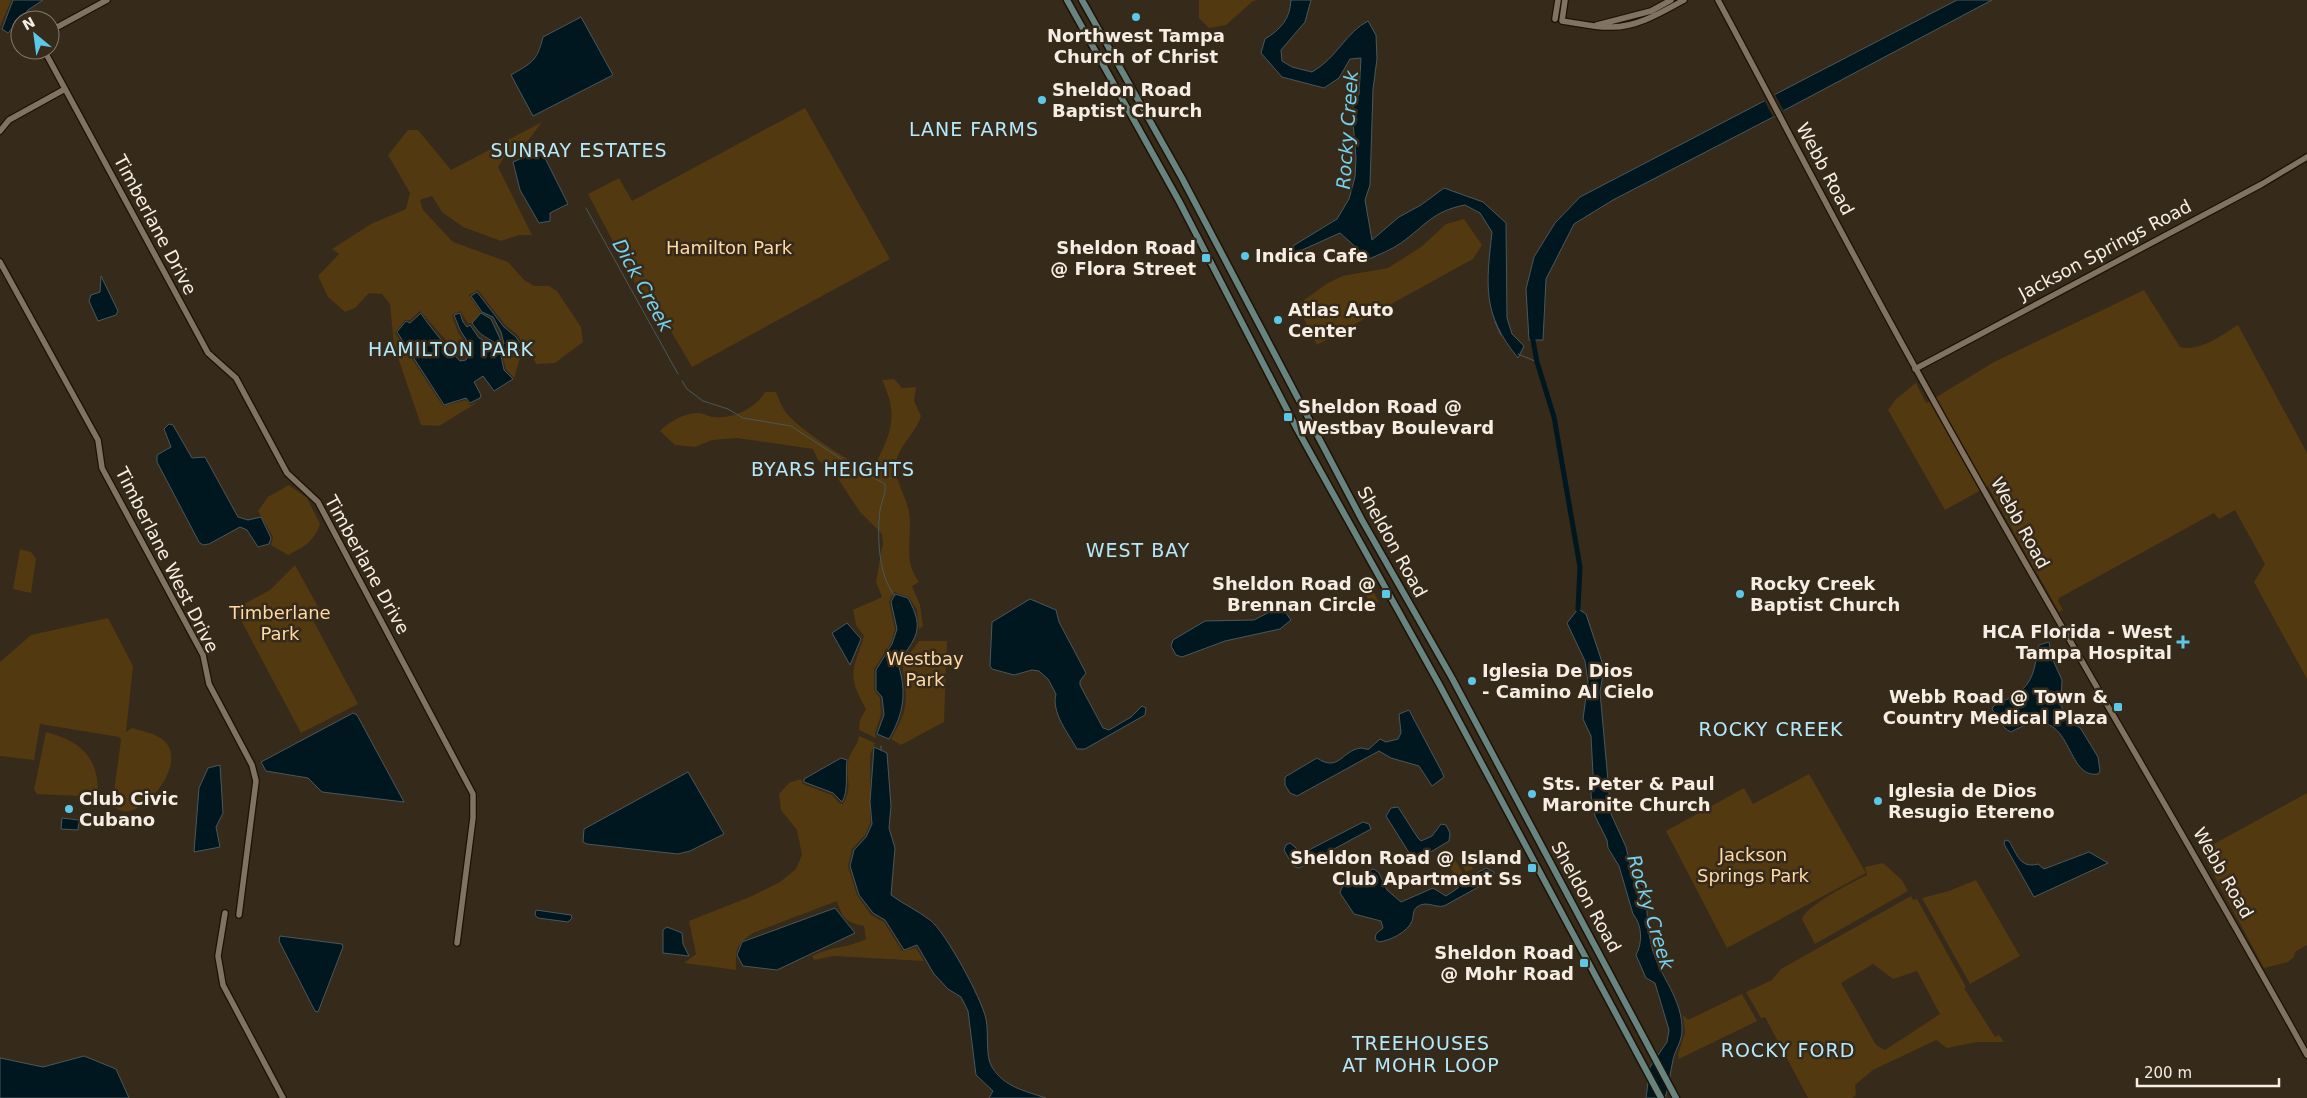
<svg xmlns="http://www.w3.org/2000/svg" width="2307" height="1098" viewBox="0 0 2307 1098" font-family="'DejaVu Sans',sans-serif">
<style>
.green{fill:#523910;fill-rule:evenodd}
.water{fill:#001720;stroke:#4a585b}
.pier{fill:#362a1a}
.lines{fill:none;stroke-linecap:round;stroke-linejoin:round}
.stream{stroke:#4a585b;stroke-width:1}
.canal{stroke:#001720;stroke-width:5}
.tertiary-casing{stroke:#1d1204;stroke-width:8}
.secondary-casing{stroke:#1d1204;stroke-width:9}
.tertiary{stroke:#807361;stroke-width:5.5}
.secondary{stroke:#678481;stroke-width:6}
.poi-dot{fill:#5dc7e8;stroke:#362a1a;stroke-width:2}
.labels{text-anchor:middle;stroke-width:5;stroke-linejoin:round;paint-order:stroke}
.poi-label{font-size:18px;font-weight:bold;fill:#f6eee4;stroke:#362a1a;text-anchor:start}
.street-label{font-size:18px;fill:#f6eee4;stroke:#362a1a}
.park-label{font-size:18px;fill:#ffd9a6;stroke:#362a1a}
.neighbourhood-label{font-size:19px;letter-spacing:1px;fill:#b4e9fc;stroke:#362a1a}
.water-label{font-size:19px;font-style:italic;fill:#75d1ef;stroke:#362a1a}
</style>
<rect width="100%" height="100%" fill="#362a1a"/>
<path class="green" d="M0 0H11L0 27Z
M1199 0H1259L1253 1 1226 25 1209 28 1199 18Z
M805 108 890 259 692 367 672 333 639 291 588 194 619 178 632 201Z
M542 122 527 142 505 155 498 167 532 235H519L501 241 463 227 442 212 432 196 420 200 423 210 453 242 508 262 524 280 534 286H549L557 291 581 327 583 342 555 363 536 364 532 354 528 351 520 358 514 378 506 369 503 357H518L523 345 518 335 506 326 478 290 469 295 481 313 472 323H468L460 311 452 315 458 332 469 349 465 358 456 355 452 347 420 311 410 320H405L395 333 443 406 466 400 470 405 478 402 439 426 421 425 394 346 390 304 382 294 369 293 355 308 345 312 328 297 318 276 339 254 332 249 371 224 406 209 410 193 388 155 408 130H418L451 170Z
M1464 219 1482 245 1473 259 1317 345 1297 305 1328 283 1342 276 1388 268 1421 247 1446 224Z
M2144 290 2180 347C2200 352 2222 335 2238 325L2307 453V679L2254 582 2265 564 2235 510 2219 519 2214 513 2059 598 2058 601 2063 610 2059 612 1988 486 1985 487 1935 398 1994 362Z
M894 379 902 388 916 387 914 401 921 416C915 435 900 443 896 463 894 476 903 492 907 504 916 532 900 557 919 582L912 586 920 605 923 626 919 629 917 610 909 597 894 592 889 602 895 629 891 643 874 669V690L880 698 881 715 875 733 876 738 859 730 860 720 866 709C846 673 853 672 864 636L856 625 853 610 882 597 876 582 883 543 882 534 860 512 833 471 818 460 813 449 737 438 712 440 695 447 675 445 660 431C670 421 684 413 699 413 704 413 709 417 714 417 733 419 756 408 765 392H776C779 399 782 408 787 414 800 429 853 466 872 470 890 436 900 418 882 380Z
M1916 383 1926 403 1931 401 1981 490 1945 510 1888 410 1896 399Z
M289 485 307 498 320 524C314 542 304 547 288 555L271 545 273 537 258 511 268 497Z
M20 549 31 552 36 559 31 593 13 589Z
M295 565 322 614 313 620 358 704 301 733 235 609 270 590Z
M1371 587 1379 602 1372 606 1364 591Z
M108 618 133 666 126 732 132 728C142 731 154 733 162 739 188 758 154 805 130 811 124 813 117 809 112 806L121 740 119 737 40 724 34 760 0 756V662L31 635Z
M919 641H947L944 722 901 745 891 739C909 709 908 699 902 664Z
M46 732C83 742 99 758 98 797L37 794 34 790Z
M859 736 875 743 870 755V824L865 835 852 849 848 866 857 895 871 915 884 922 902 951 916 948 924 961 834 956 814 960 812 956C832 946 848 948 866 939L864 926C847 923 842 918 837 901L753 933C735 945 736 949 736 970L684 963 696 954 689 921 752 896 780 882 796 869 802 855 797 830 781 810 779 794 789 783 801 779 803 784 832 795 839 803 843 804C854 786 844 775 849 758 852 749 858 745 859 736Z
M1809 774 1866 873 1727 948 1666 831 1744 788 1753 804Z
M2307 793V945L2295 952 2294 957 2288 962 2264 968 2201 851Z
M1465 854 1473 869 1466 872 1458 858Z
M1455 859 1463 874 1456 878 1448 863Z
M1883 863 1902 880 1908 891 1815 944 1802 919C1805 906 1853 882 1867 875L1865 867Z
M1976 880 2020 956 1970 984 1922 898 1949 891Z
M1911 896 1913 900 1917 899 1966 987 1964 988 1995 1037 1999 1035 2004 1042H1977L1947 1048 1936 1040 1873 1070 1855 1085 1856 1095 1852 1098H1808L1765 1017 1761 1018 1746 992 1772 980 1781 969ZM1873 964 1893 979 1917 971 1940 1014 1885 1050 1876 1045 1841 983Z
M1742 994 1757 1021 1679 1059 1678 1054 1685 1033 1683 1015 1688 1020Z"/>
<path class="water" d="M13 0H43L28 10 8 33 2 29Z
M1291 0H1311L1305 22 1281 50 1282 61 1292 67 1312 72C1337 58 1346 32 1368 21L1376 35 1377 59 1373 89 1370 185 1365 200 1372 240 1399 217 1421 205 1444 188 1483 202 1506 223 1507 318 1512 334 1524 346 1518 358C1482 314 1486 286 1492 232L1480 213 1465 205C1433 211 1426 225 1401 243 1391 250 1380 254 1369 259L1340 233 1291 255 1288 249 1337 219 1349 199 1355 177 1356 158 1352 110 1359 94 1361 58 1350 59 1339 78 1324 88 1282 77 1261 53 1265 39C1281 29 1290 19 1291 0Z
M1957 0H1992L1781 112 1772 96Z
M581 17 613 75 533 116 511 75C531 63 537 62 543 37Z
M1768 99 1777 115 1613 200 1574 224 1546 279 1543 340H1529L1526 289 1534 257 1555 223 1580 197Z
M529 155 544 156 568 204 550 213V221L539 223 520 190 513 162Z
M101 276 118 311 116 315 98 321 89 301 91 295 100 292Z
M477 292 504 327 516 337 522 346 516 355 503 354 501 356 504 370 513 379 494 391 483 376 474 382 481 395 480 398 470 403 466 398 444 405 397 332 406 321 410 323 421 313C424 320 455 357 460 361L466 360 472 349 460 330 454 315 460 313 463 322 467 327 470 325 479 338 499 347 504 344 501 332 493 317 482 312 471 296Z
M481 313 491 319 502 343 498 345C485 335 483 339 472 323Z
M169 424 173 425 192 458 205 457 238 517 248 520 261 517 271 538 269 544 258 547 247 530 240 527 209 544 203 545 199 542 157 462V455L171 447 164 429Z
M895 594 908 598C926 631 915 637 898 664 907 692 904 713 889 739L877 734 884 715 882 697 876 690V670L892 644 897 629 891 602Z
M1030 599 1056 610 1059 622 1086 673 1080 681V685L1103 728 1109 730 1131 717 1142 706 1146 708 1145 715 1085 749H1077C1068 733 1051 712 1056 694L1048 679 1039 671 1032 670 1014 675 992 669 990 666 992 622Z
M1281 606 1291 620 1280 629 1225 641 1182 657 1176 655 1171 646 1173 640 1205 621 1254 620Z
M1578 609 1586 614 1604 668 1600 692 1611 814 1626 847 1630 864 1639 883 1646 888C1646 905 1648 932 1652 948 1660 977 1683 999 1682 1031 1682 1041 1675 1050 1673 1060 1670 1073 1669 1086 1665 1098H1646L1650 1067 1667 1042 1669 1030 1655 983 1646 978 1636 955C1643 942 1642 925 1633 914L1619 866 1608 848 1607 840 1595 816 1591 795 1593 774 1591 736 1583 719 1588 682 1585 661 1567 623Z
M847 623 861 639 850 665 832 633Z
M2049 642 2052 658 2062 680 2061 706 2070 720 2081 729 2098 757 2100 771 2098 774C2062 780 2075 695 2011 732 2002 728 1995 717 1992 708L1995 705C2017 695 2030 689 2035 665 2037 657 2035 652 2039 645Z
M1409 710 1442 772 1444 777 1432 786 1419 766 1391 758 1379 751 1297 796 1290 793 1285 785V777L1317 758C1339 773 1342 750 1361 748 1364 748 1366 750 1369 749L1380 739 1386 742 1398 739 1401 733 1399 714Z
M353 713 357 715 404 802 322 792 308 778 266 771 261 762Z
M874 747 887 753 891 806 889 828 895 848 891 895C903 904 917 910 930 920 945 931 982 999 986 1019 989 1033 985 1056 992 1067 1004 1087 1025 1091 1046 1098H989L993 1091 976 1075 968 1011 961 997 948 989 934 974 917 945 904 950 885 920 873 913 859 895 850 866 854 850 866 837 872 824 870 802Z
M841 758 847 760C845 775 849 790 842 802L833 793 804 782V779Z
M220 765 223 813 216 827 220 847 194 852 199 788 208 768Z
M688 772 724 834 690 851 678 854 587 844 583 842 584 829Z
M1398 807 1418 838 1421 841 1432 836 1441 824 1446 825 1450 833 1449 841 1419 859H1413L1386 816 1391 808Z
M62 818 79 820 78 830 61 829Z
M1363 822 1369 824 1371 829 1299 868 1293 866 1284 850 1286 845 1290 843 1301 852 1307 851Z
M2005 840 2009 841C2017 854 2020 869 2038 864L2044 869 2089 852 2108 863 2034 897 2004 844Z
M1486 868 1494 872 1493 879 1444 906C1434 908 1427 900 1417 907 1412 911 1414 916 1412 921 1408 932 1389 941 1379 942L1375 939 1376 934 1383 928 1381 921 1354 914 1340 893C1342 881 1363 871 1374 869L1379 873 1387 890 1401 902 1433 888 1446 896 1458 888 1459 883Z
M835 908 855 933 777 970 743 966 737 955 742 942Z
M536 910 571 915 572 918 568 922 538 918 535 915Z
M667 927 682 933 683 944 689 956 663 953V930Z
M280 936 342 944 343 947 318 1012 315 1011 279 941Z
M84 1056 116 1069 129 1098H0V1058L43 1067Z"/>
<path class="pier" d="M1774 93 1784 111 1773 117 1763 98Z"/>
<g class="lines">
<path class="stream" d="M586 208 678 374
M1495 322 1501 335
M1518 354 1537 362
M682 381 687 389 703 401 728 409 743 418 791 426 852 466 885 484C886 494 882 500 880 510 877 535 878 576 895 596
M881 750V746"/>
<path class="canal" d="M1532 335 1537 362 1554 417 1580 567 1578 609"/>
<defs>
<path id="tertiary" d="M1565 0 1562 21C1578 23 1596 28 1612 27 1638 27 1662 12 1684 0
M1718 0C1784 123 1848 247 1916 369 2043 600 2180 825 2307 1055
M1555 19 1558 0
M1597 25 1651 11 1671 0
M50 31 107 0
M44 50 208 353 236 378 287 473 318 502 473 794V818L457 943
M0 131 9 120 65 89
M0 262 98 440 102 468 203 655 209 684 252 765 256 781 239 915
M1915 369 2262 184 2307 157
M225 913 218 956 223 985 283 1098"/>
<path id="secondary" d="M1067 0 1179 201 1297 429 1439 684 1661 1098
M1082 0 1182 178 1362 520 1452 678 1676 1098"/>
</defs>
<use href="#tertiary" class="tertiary-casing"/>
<use href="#secondary" class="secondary-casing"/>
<use href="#tertiary" class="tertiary"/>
<use href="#secondary" class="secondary"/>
</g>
<g class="poi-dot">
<circle cx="1136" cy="17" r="5"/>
<circle cx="1042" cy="100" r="5"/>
<circle cx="1245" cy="256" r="5"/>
<rect x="1201" y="253" width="10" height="10" rx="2.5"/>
<circle cx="1278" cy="320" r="5"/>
<rect x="1283" y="412" width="10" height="10" rx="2.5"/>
<rect x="1381" y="589" width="10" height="10" rx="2.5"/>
<circle cx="1740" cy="594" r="5"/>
<path d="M2180.5 634.5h5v5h5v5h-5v5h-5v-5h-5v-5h5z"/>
<circle cx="1472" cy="681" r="5"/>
<rect x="2113" y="702" width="10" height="10" rx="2.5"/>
<circle cx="1532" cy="794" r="5"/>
<circle cx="1878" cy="801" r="5"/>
<circle cx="69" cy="809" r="5"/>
<rect x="1527" y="863" width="10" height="10" rx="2.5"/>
<rect x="1579" y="958" width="10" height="10" rx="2.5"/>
</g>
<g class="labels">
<g class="poi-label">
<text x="1136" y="42" text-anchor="middle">Northwest Tampa<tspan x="1136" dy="21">Church of Christ</tspan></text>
<text x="1052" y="96">Sheldon Road<tspan x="1052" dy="21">Baptist Church</tspan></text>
<text x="1196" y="254" text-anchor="end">Sheldon Road<tspan x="1196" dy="21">@ Flora Street</tspan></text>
<text x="1255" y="262">Indica Cafe</text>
<text x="1288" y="316">Atlas Auto<tspan x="1288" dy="21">Center</tspan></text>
<text x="1298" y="413">Sheldon Road @<tspan x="1298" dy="21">Westbay Boulevard</tspan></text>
<text x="1376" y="590" text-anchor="end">Sheldon Road @<tspan x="1376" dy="21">Brennan Circle</tspan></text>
<text x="1750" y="590">Rocky Creek<tspan x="1750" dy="21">Baptist Church</tspan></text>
<text x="2172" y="638" text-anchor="end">HCA Florida - West<tspan x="2172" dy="21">Tampa Hospital</tspan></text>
<text x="1482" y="677">Iglesia De Dios<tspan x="1482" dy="21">- Camino Al Cielo</tspan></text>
<text x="2108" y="703" text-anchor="end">Webb Road @ Town &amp;<tspan x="2108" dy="21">Country Medical Plaza</tspan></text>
<text x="1542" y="790">Sts. Peter &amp; Paul<tspan x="1542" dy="21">Maronite Church</tspan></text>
<text x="1888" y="797">Iglesia de Dios<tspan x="1888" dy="21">Resugio Etereno</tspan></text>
<text x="79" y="805">Club Civic<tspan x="79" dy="21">Cubano</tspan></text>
<text x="1522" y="864" text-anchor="end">Sheldon Road @ Island<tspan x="1522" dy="21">Club Apartment Ss</tspan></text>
<text x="1574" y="959" text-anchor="end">Sheldon Road<tspan x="1574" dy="21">@ Mohr Road</tspan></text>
</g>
<g class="street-label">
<text transform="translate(1825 169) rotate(62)" y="6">Webb Road</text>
<text transform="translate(155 225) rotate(62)" y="6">Timberlane Drive</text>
<text transform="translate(2105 250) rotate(-28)" y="6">Jackson Springs Road</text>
<text transform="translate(2020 523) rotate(61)" y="6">Webb Road</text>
<text transform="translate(1392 542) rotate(61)" y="6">Sheldon Road</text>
<text transform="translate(167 560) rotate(63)" y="6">Timberlane West Drive</text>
<text transform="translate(367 565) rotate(61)" y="6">Timberlane Drive</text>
<text transform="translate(2223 873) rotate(60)" y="6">Webb Road</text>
<text transform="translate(1586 897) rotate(61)" y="6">Sheldon Road</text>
</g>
<g class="park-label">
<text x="729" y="254">Hamilton Park</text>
<text x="280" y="619">Timberlane<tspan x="280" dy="21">Park</tspan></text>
<text x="925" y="665">Westbay<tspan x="925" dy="21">Park</tspan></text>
<text x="1753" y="861">Jackson<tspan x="1753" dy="21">Springs Park</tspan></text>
</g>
<g class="neighbourhood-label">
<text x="974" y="136">LANE FARMS</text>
<text x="579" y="157">SUNRAY ESTATES</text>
<text x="451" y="356">HAMILTON PARK</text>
<text x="833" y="476">BYARS HEIGHTS</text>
<text x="1138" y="557">WEST BAY</text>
<text x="1771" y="736">ROCKY CREEK</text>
<text x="1421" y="1050">TREEHOUSES<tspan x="1421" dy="22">AT MOHR LOOP</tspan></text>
<text x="1788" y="1057">ROCKY FORD</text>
</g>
<g class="water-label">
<text transform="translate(1347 130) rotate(-86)" y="7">Rocky Creek</text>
<text transform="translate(643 285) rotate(61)" y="7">Dick Creek</text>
<text transform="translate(1651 912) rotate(73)" y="7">Rocky Creek</text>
</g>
</g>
<g transform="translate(35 35) rotate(331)"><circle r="24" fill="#362a1a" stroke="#83786b"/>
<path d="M0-4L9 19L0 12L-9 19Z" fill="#5dc7e8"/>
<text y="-8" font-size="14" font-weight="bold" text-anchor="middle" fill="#f6eee4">N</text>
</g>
<path d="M2137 1078v8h142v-8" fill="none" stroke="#f6eee4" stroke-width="2.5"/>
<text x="2144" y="1078" font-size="15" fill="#f6eee4" stroke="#362a1a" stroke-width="4" paint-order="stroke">200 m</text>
</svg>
